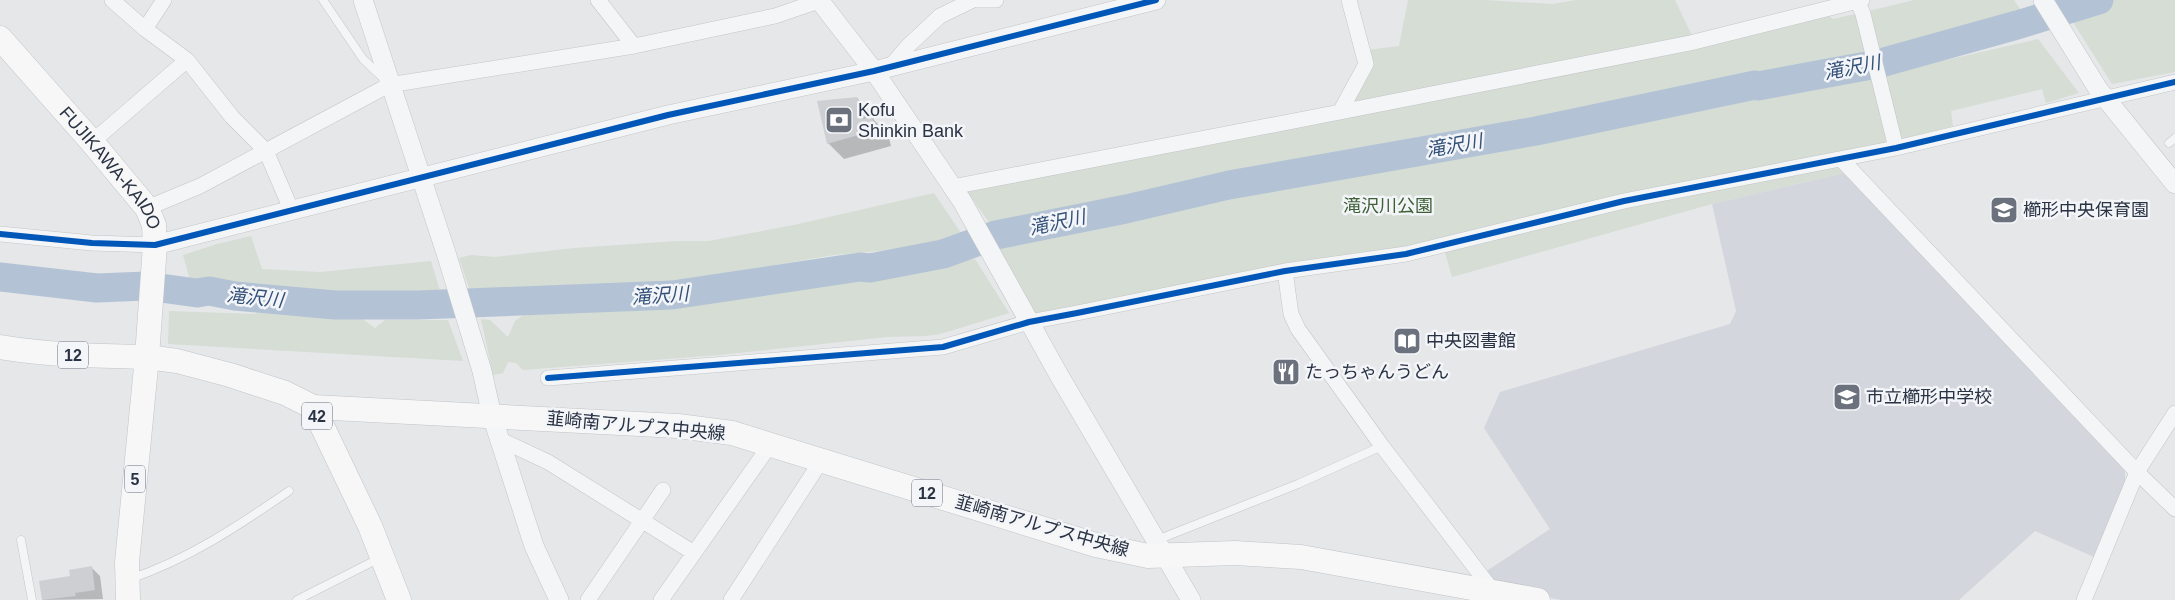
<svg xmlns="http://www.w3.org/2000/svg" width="2175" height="600" viewBox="0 0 2175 600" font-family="Arial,'Noto Sans JP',sans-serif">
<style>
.built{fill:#d3d6dc}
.green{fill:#d5ddd5}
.shadow{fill:#0003}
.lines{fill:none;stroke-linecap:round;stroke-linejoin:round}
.river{stroke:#b3c3d5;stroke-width:29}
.building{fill:#cdcfd2}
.service-casing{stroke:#c3c5c7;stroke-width:9}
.minor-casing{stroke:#c3c5c7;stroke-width:16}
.tertiary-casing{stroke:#c3c5c7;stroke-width:20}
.primary-casing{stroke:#c1c4c7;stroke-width:25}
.service{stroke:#f4f5f6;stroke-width:8}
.minor{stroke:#f4f5f6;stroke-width:15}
.tertiary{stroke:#f4f5f6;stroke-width:19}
.primary{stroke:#f7f7f8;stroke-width:24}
.cycleway-casing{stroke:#f3f5f8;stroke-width:9}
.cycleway{stroke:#0057b8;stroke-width:6}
.labels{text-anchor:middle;stroke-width:5;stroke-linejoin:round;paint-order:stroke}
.shield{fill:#f3f5f8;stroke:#666d7a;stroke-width:1}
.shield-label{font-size:16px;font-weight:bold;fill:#2a3344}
.poi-label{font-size:18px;fill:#2a3344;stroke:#f3f5f8;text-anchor:start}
.street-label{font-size:18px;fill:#2a3344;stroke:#f3f5f8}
.park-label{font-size:18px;fill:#3e6037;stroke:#f3f5f8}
.water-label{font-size:19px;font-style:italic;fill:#335179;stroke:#f3f5f8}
</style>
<rect width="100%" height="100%" fill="#e5e7e9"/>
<path class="built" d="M1844 173 2125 470V484L2094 557 2035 531 1959 600H1562L1491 587 1482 574 1550 529 1484 428 1500 392 1730 324 1736 311 1712 204Z"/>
<path class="green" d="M1408 0H1485L1553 4 1576 0H1675L1695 42 1823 10 1833 19 1855 14 1866 55 1327 163 1323 154 1306 165 993 228 966 190 1344 115 1367 50 1399 46Z
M1914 0H2014L2025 16 1878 52 1865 12Z
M2059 0H2175V72L2112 84Z
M2038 39 2079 93 2046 103 2042 89 1951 111 1953 126 1901 139 1885 74Z
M1840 71 1879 78 1896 148 1413 252 1029 322 982 238 1126 209 1255 180 1518 134 1755 85Z
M1841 163 1848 172 1712 204 1452 277 1444 249 1622 205Z
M934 193 963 236 902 249 834 255 694 279 625 286 471 294 459 258 471 255 495 257 574 248 678 241H709L794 225Z
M251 236 262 269 320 272 431 261 441 294 417 297 324 298 191 284 183 255 217 244Z
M975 259 1009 313 940 334 926 336 887 337 719 355 523 370 516 363 508 362 503 373 493 375 481 319 490 320 508 337 515 321 522 316 549 313H581L641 308 731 298 791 290 905 270 923 271 931 265Z
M264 308H272L284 313 290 311 360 317 375 328 385 320H448L463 361 168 344 169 311 255 314Z"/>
<path class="shadow" d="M857 98 873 114 874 120 888 134 891 146 844 159 828 143Z
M91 567 100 576 103 599 43 600 41 582 72 577Z"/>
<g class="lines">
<path class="river" d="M0 277 97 288 146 286 197 293 209 291 235 296 335 305H418L672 295 860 267 870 268 943 254 996 235 1126 209 1229 185 1536 131 1755 85 1758 86 1877 64 2017 25 2099 0"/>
</g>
<path class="building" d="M857 97 863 119 872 117 876 130 827 144 817 101Z
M92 566 95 590 75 593 76 596 42 600 39 581 70 576 69 570Z"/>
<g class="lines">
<defs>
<path id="service" d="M323 0 363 59 383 78
M2169 143 2175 138
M21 540 32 600
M1157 540 1298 484 1382 446
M130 579C189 559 238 526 289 491
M297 600 380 558"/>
<path id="minor" d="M112 0 145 29 187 60 232 117 266 151 291 209
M598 0 634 46
M977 0H996
M1857 0 1863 14 1896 148
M145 29 164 0
M890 67 908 46 940 16 973 0
M1340 112 1690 43 1862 0
M92 142 187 60
M1841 159 2137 472 2175 509
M952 187 1340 112 1366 64 1349 0
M147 208 200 186 389 85 634 46 775 16 822 0
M0 234 92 243 155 245
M1285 271 1291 314 1298 329 1382 446 1493 591
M548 378 943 347 1029 322 1077 313 1285 271 1406 254 1624 201 1896 148 2175 82
M499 439 548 462 694 553
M588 600 663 490
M661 600 770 445
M731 600 821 461
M2084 600 2137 472 2175 413"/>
<path id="tertiary" d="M363 0 447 256 482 371 492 416 534 546 559 600
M819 0 874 71 962 201 1060 377 1191 600
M2043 0 2098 89 2175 184
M155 245 668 115 874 71 1156 0"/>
<g id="primary">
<path id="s1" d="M0 38 92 142 147 208 154 225 155 245 147 357 177 361 230 375 285 393 313 407 370 526 399 600"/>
<path d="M0 347C49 355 97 356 147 357L127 562 128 600"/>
<path d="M313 407 678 426 732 433 1096 545 1148 556 1235 553 1301 557 1538 600"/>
</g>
</defs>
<use href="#service" class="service-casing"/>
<use href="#minor" class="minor-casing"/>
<use href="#tertiary" class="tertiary-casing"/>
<use href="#primary" class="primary-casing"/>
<use href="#service" class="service"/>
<use href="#minor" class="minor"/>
<use href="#tertiary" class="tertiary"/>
<use href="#primary" class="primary"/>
<defs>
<path id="cycleway" d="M0 234 92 243 155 245 668 115 874 71 1156 0
M548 378 943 347 1029 322 1077 313 1285 271 1406 254 1624 201 1896 148 2175 82"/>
</defs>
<use href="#cycleway" class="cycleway-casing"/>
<use href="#cycleway" class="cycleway"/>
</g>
<defs>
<symbol id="bank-square" viewBox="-11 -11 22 22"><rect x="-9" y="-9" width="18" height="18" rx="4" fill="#6b727e" stroke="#f3f5f8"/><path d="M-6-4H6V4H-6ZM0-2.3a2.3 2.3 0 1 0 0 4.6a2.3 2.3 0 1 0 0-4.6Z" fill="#fff"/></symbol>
<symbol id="school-square" viewBox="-11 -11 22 22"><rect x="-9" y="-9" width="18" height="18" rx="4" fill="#6b727e" stroke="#f3f5f8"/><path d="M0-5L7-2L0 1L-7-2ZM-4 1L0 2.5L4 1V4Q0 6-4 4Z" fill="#fff"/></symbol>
<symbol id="library-square" viewBox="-11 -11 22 22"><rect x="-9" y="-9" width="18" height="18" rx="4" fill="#6b727e" stroke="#f3f5f8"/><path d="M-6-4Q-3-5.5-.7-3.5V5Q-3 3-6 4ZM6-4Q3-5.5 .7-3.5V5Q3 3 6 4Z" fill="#fff"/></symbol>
<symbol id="restaurant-square" viewBox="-11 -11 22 22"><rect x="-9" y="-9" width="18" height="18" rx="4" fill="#6b727e" stroke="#f3f5f8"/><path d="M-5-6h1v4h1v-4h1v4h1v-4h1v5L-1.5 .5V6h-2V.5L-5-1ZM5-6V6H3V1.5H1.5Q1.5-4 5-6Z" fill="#fff"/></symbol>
</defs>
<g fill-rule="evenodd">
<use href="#bank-square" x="823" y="104" width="32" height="32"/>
<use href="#school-square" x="1988" y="194" width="32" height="32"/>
<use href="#library-square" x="1391" y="325" width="32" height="32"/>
<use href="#restaurant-square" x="1270" y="356" width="32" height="32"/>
<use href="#school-square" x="1831" y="381" width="32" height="32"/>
</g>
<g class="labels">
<g class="shield">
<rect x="58" y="341.5" width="30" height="27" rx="4"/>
<rect x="302" y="402.5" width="30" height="27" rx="4"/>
<rect x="125" y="465.5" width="20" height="27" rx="4"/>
<rect x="912" y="479.5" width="30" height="27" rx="4"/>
</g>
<g class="shield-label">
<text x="73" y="361">12</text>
<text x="317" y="422">42</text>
<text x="135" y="485">5</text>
<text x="927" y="499">12</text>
</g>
<g class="poi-label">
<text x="858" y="116">Kofu<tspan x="858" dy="21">Shinkin Bank</tspan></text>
<text x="2023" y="216">櫛形中央保育園</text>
<text x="1426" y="347">中央図書館</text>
<text x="1305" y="378">たっちゃんうどん</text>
<text x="1866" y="403">市立櫛形中学校</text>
</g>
<g class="street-label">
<text dy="6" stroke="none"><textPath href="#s1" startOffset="171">FUJIKAWA-KAIDO</textPath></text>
<text transform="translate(636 426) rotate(5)" y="6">韮崎南アルプス中央線</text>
<text transform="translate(1042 526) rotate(16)" y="6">韮崎南アルプス中央線</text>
</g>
<g class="park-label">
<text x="1388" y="212">滝沢川公園</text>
</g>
<g class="water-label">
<text transform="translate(1852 67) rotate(-11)" y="7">滝沢川</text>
<text transform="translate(1454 145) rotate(-10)" y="7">滝沢川</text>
<text transform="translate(1057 222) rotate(-12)" y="7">滝沢川</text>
<text transform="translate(660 295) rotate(-4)" y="7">滝沢川</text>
<text transform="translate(255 297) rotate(6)" y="7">滝沢川</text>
</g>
</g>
</svg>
